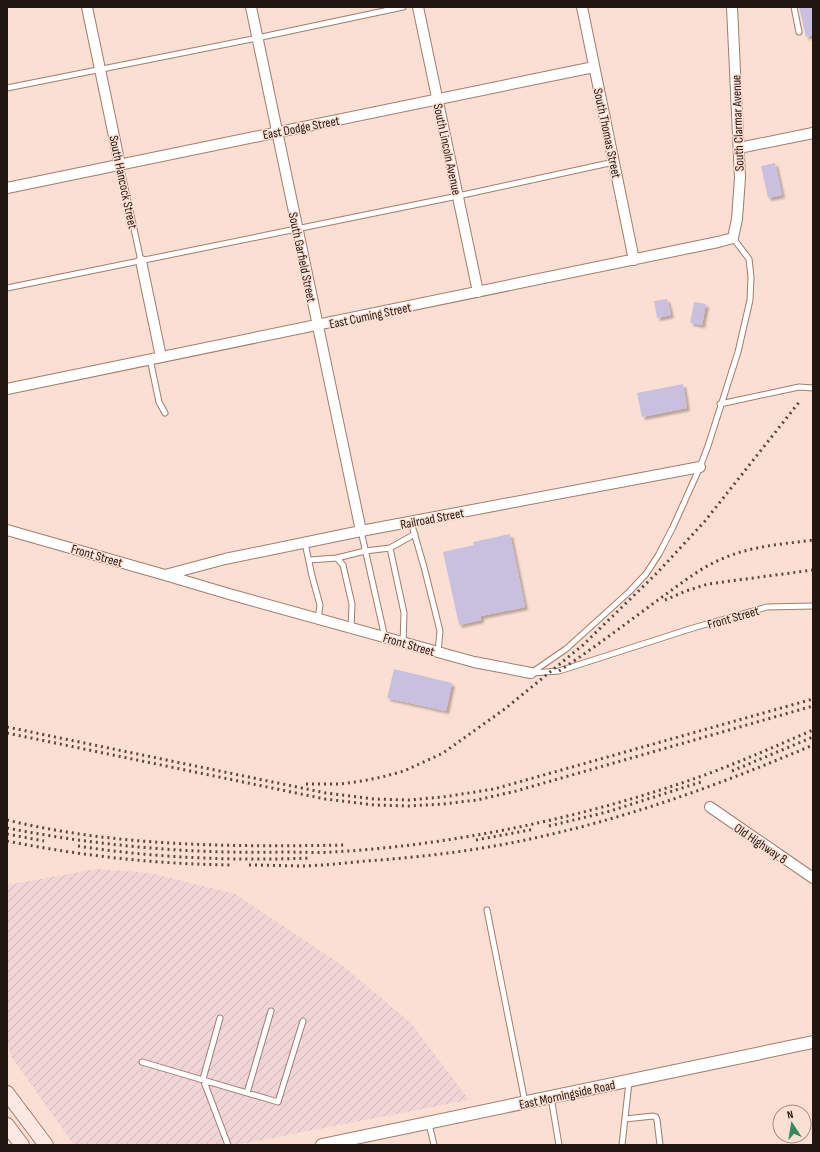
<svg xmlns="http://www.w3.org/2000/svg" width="820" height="1152" viewBox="0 0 820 1152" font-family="'Sofia Sans Condensed',sans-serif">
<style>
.industrial{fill:url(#industrial-furrows)}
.building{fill:#c9c0e0;filter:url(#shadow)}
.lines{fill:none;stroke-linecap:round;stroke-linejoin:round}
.service-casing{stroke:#9e7d70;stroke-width:7}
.minor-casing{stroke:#9e7d70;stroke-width:12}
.tertiary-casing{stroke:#9e7d70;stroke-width:14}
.secondary-casing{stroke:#9e7d70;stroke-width:16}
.service{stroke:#fff;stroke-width:5}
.minor{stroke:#fff;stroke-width:10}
.tertiary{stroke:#fff;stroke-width:12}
.secondary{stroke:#fce8e2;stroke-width:14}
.rail{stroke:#594942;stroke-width:3;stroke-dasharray:2 4;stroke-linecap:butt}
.labels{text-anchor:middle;stroke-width:3;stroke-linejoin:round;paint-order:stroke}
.street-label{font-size:13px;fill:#221611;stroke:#fcdfd3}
</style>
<defs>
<pattern id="industrial-furrows" width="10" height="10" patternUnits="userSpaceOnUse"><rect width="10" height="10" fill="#f0d5d6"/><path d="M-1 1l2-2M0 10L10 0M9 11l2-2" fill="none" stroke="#ceb6b7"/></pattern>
<filter id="shadow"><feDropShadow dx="3" dy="3" stdDeviation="1" flood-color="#0004"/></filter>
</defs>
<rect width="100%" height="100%" fill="#fcdfd3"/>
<path class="industrial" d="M97 869 150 873 235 894 343 966 412 1024 469 1100 236 1145H74L10 1055 7 1036V885Z"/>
<path class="building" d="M799 7H813V35L806 37Z
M775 163 782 195 768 198 761 166Z
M667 299 671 315 657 318 654 301Z
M694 302 706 304 702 325 690 323Z
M683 384 687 408 642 417 637 393Z
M510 534 525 607 481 616V620L459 625 443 552 474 545 473 542Z
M394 669 452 683 446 711 387 698Z"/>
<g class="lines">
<defs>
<path id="service" d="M794 7 799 32
M7 88 257 38 403 7
M120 165 141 261
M7 288 458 196 614 162
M150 359 159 402 165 413
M720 404 799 387 813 388
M411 522 424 567 440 631 438 652
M361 531 385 638
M305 543 312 576 320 605 318 619
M390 548 415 534
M337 558 365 551 390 548 404 613 403 643
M309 560 337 558 343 565 352 604 351 628
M531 673 566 649 629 592 646 574 659 554 673 527 700 467 708 446 738 352 750 300 751 277 749 259 733 238
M532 673 559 671 693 628 767 607 813 606
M487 910 525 1102
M220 1018 203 1079 228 1145
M142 1062 278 1102 303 1021
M247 1093 271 1011
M551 1097 559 1145
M625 1119 653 1116 656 1117 657 1120 660 1145
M429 1124 434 1145
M622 1145 629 1082"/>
<path id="minor" d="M87 7 120 165
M251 7 361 531
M418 7 478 292
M582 7 634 260
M739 148 813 133
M7 188 594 67
M141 261 161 357
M7 389 718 242 733 238 737 219 740 178 732 7
M7 530 165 575 229 594 474 662 531 673
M165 575 225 559 361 531 700 467
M710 807 813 878"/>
<path id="tertiary" d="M322 1145 813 1042"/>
<path id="secondary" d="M7 1093 46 1145
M7 1125 22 1145"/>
</defs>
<use href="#service" class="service-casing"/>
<use href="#minor" class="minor-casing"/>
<use href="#tertiary" class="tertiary-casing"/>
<use href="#secondary" class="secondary-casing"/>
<use href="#service" class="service"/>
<use href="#minor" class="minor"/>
<use href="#tertiary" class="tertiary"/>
<use href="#secondary" class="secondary"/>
<path class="rail" d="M665 600 686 591 708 584 813 570
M559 671C594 648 628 622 662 597 682 583 701 567 724 558 752 546 783 544 813 540
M7 727 326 793 374 799 409 800 443 797 494 789 813 699
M7 733 325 799 374 805 409 806 443 804 477 800 516 791 813 706
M732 771 813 737
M306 784H341L362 781 382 777 404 771 443 753 506 708 583 645 658 572 705 521 800 401
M7 820C118 847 234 847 347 845
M549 826 607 812 701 782
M7 828C98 846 191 854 283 852 300 852 317 853 333 852 456 845 586 817 702 776 740 762 776 746 813 730
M7 834 44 841
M476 840 535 829
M7 841C82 856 155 864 231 865
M78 846C155 858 233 861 311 858
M249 865C268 865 287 866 306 866 326 865 346 863 366 861 424 857 482 850 539 837 634 816 724 783 813 745"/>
</g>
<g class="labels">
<g class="street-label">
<text transform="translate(737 123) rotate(-92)" y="5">South Clarmar Avenue</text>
<text transform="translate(301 127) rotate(-11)" y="5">East Dodge Street</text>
<text transform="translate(608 133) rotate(78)" y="5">South Thomas Street</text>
<text transform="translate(448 149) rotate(78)" y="5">South Lincoln Avenue</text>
<text transform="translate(124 182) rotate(78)" y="5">South Hancock Street</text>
<text transform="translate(303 257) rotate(78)" y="5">South Garfield Street</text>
<text transform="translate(370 315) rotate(-12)" y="5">East Cuming Street</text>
<text transform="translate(432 518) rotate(-11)" y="5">Railroad Street</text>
<text transform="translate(97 555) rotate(16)" y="5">Front Street</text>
<text transform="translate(733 617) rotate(-16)" y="5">Front Street</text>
<text transform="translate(409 644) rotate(16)" y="5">Front Street</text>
<text transform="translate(761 843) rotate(34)" y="5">Old Highway 8</text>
<text transform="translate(567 1094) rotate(-12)" y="5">East Morningside Road</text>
</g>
</g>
<rect width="820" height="1152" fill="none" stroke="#221611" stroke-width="16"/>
<g transform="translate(792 1124) rotate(348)"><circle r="19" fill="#fcdfd3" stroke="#a58f85"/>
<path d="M0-3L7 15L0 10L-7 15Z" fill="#328a5f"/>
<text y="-6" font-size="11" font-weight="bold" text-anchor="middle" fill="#221611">N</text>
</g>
</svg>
